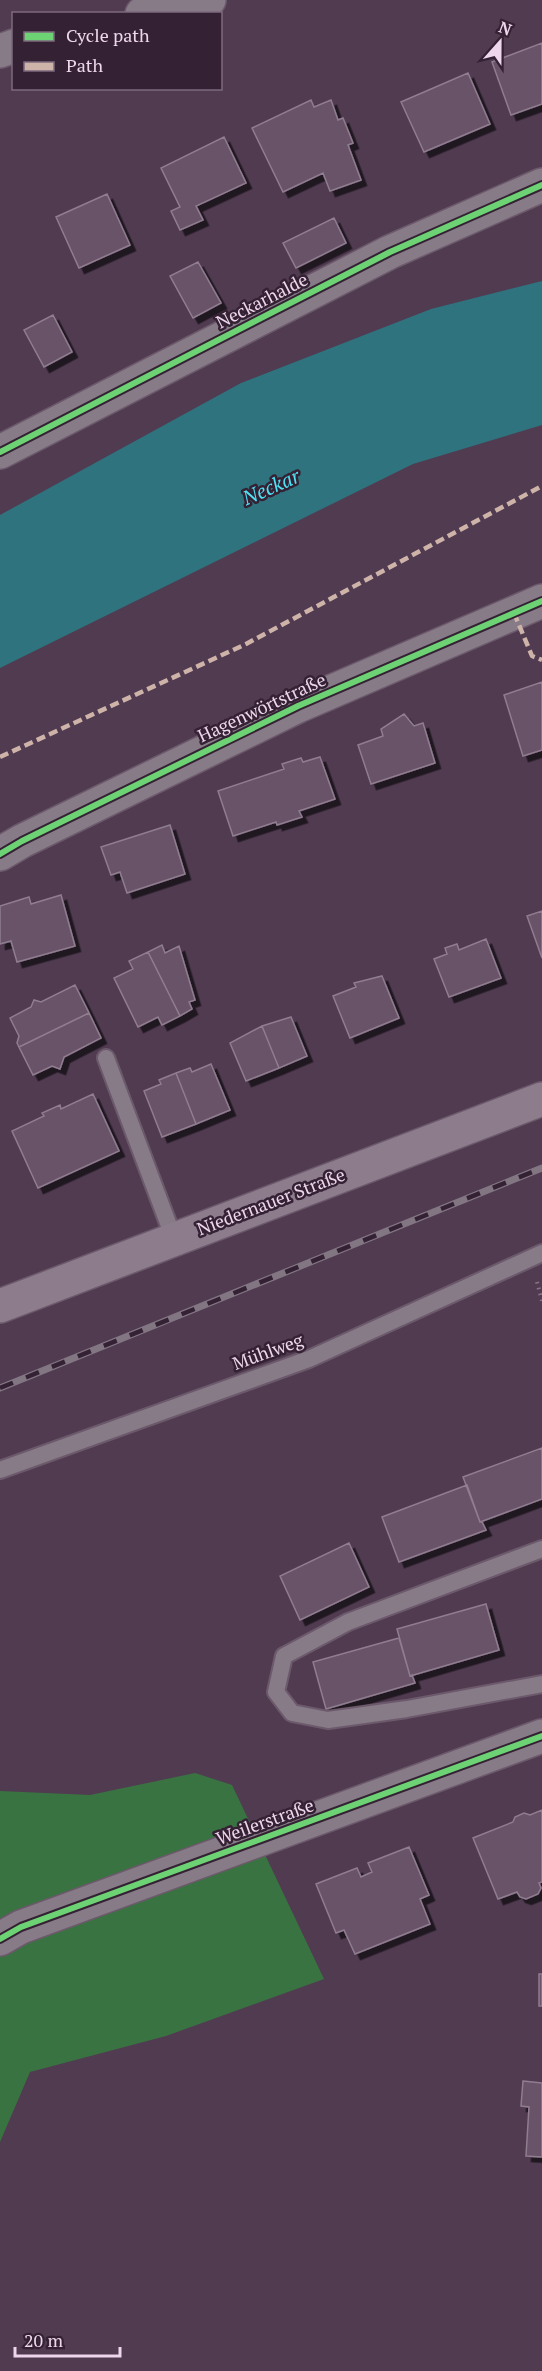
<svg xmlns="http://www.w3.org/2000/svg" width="542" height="2371" viewBox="0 0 542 2371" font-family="'PT Serif',serif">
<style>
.green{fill:#397341}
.water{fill:#2e737e}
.building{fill:#685268;stroke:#907d90;stroke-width:1.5;filter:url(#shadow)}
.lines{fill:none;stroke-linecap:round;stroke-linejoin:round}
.service-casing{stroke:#6c596b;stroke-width:20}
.minor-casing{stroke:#6c596b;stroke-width:36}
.tertiary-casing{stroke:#6c596b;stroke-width:36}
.secondary-casing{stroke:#6c596b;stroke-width:36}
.path{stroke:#837683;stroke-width:4;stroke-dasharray:1.5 4.5;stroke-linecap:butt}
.service{stroke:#877b87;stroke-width:16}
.minor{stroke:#877b87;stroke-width:33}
.tertiary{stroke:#877b87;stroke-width:33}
.secondary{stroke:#8c7c8c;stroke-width:33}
.rail-casing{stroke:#837683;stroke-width:7}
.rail{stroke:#342234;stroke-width:4.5;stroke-dasharray:14;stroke-linecap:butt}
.quiet{stroke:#ceb3a9;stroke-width:4.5;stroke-dasharray:9 4.5;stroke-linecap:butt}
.cycleway-casing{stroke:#342234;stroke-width:10}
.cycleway{stroke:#6cd273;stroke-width:6}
.labels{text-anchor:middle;stroke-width:5;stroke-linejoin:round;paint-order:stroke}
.street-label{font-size:18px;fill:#eed6ed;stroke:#342234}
.water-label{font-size:20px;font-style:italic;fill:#4de3f5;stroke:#342234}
</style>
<defs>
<filter id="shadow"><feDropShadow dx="5.5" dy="5.5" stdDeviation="0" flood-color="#0009"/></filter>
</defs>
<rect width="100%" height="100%" fill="#513b51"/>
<path class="green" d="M195 1773 232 1785 324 1979 166 2036 30 2072 0 2142V1791L90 1795Z"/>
<path class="water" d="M542 281V425L413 464 0 668V515L241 383 431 309Z"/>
<path class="building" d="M542 43V104L511 115 492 62Z
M468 73 490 124 424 152 401 102Z
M311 100 314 107 331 100 338 120 343 118 353 143 348 145 361 180 330 191 323 173 283 192 252 128Z
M224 137 246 183 196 206 203 220 180 230 171 211 180 207 161 168Z
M107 194 130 245 79 268 56 217Z
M334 218 346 243 296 268 283 243Z
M198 262 221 303 193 318 170 276Z
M53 315 72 352 44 367 24 330Z
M542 682V750L523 756 504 695Z
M404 714 414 726 423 723 435 763 371 784 358 745 383 736 381 729Z
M320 757 335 799 299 811 302 817 277 825 276 822 233 836 218 791 284 769 282 764 301 758 303 762Z
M170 825 185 874 127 893 120 872 111 875 101 847Z
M61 895 75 946 17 962 11 941 0 944V906L29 897 31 904Z
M542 911V958L527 916Z
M486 939 501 978 449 997 434 959 447 954 445 948 457 944 459 950Z
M162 945 165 953 179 946 195 1000 189 1002 192 1009 180 1016 148 952Z
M148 952 180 1016 162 1025 158 1017 138 1027 114 978 133 969 129 961Z
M382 976 399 1018 350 1038 333 996 356 987 354 983Z
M75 985 89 1013 19 1047 17 1043 19 1036 10 1018 31 1007 34 1000 41 1002Z
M89 1013 101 1038 64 1057 60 1069 52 1066 33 1075 19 1047Z
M291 1017 307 1056 279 1068 262 1026Z
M262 1026 279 1068 246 1081 230 1043Z
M211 1064 230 1110 196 1124 176 1073 190 1068 192 1072Z
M176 1073 196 1124 162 1137 144 1091 161 1084 159 1080Z
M93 1094 119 1151 38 1188 12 1131 44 1116 42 1113 60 1105 61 1109Z
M542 1448V1499L480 1522 463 1477Z
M467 1485 480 1522H482L486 1530 399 1562 382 1517Z
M349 1543 369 1587 300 1620 280 1576Z
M486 1604 499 1650 410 1676 397 1629Z
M399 1638 410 1676 412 1675 415 1683 326 1709 313 1662Z
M542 1810V1882L539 1883 541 1888 538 1894 526 1899 520 1897 517 1892 498 1899 473 1838 513 1822 515 1817 524 1813 530 1815Z
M409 1847 429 1895 420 1899 430 1924 355 1954 344 1930 336 1933 316 1884 357 1868 361 1877 372 1872 368 1863Z
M539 1974H542V2006H539Z
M523 2081 542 2083V2157L526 2156 529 2107 521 2106Z"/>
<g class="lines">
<defs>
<path id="service" d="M106 1058 174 1239
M0 1470 309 1359 542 1253
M542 1549 348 1622 284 1656 276 1692 292 1713 328 1720 407 1709 542 1684"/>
<path id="minor" d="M0 452 390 252 542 185
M0 854 22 841 298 706 542 601
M0 1939 21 1927 542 1736"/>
<path id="tertiary" d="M142 14 209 0
M0 51 14 46"/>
<path id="secondary" d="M0 1306 542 1099"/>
</defs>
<use href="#service" class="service-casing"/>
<use href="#minor" class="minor-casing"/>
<use href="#tertiary" class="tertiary-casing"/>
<use href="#secondary" class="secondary-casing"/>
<path class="path" d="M537 1282 542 1301"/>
<use href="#service" class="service"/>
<use href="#minor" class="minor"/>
<use href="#tertiary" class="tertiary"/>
<use href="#secondary" class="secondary"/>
<defs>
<path id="rail" d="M0 1388 542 1168"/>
</defs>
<use href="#rail" class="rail-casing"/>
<use href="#rail" class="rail"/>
<path class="quiet" d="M514 613 532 656 542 660
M0 757 246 644 542 486"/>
<defs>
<path id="cycleway" d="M0 452 390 252 542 185
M0 854 22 841 298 706 542 601
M0 1939 21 1927 542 1736"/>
</defs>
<use href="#cycleway" class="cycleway-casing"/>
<use href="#cycleway" class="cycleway"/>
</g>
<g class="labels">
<g class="street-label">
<text transform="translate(262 301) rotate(-27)" y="6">Neckarhalde</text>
<text transform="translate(262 708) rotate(-25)" y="6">Hagenwörtstraße</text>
<text transform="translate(271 1202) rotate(-21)" y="6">Niedernauer Straße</text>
<text transform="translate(268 1352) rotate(-20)" y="6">Mühlweg</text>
<text transform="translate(265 1822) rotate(-20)" y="6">Weilerstraße</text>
</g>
<g class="water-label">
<text transform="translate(271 487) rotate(-24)" y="7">Neckar</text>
</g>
</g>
<rect x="12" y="12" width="210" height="78" fill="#342234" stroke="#7e6a7e" stroke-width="1.5"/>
<rect x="24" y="32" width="30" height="9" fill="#6cd273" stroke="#7e6a7e" stroke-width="1.5"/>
<text x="66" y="42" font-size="18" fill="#eed6ed">Cycle path</text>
<rect x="24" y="62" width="30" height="9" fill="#ceb3a9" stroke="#7e6a7e" stroke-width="1.5"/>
<text x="66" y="72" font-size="18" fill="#eed6ed">Path</text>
<g transform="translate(500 42) rotate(21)" stroke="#342234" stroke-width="4.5" paint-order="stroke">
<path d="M0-4.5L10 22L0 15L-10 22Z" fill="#eed6ed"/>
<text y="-9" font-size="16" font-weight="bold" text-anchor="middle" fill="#eed6ed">N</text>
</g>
<path d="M15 2347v9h105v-9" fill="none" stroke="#eed6ed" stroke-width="3"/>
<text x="24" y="2347" font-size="18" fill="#eed6ed" stroke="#342234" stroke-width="4.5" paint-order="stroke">20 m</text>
</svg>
